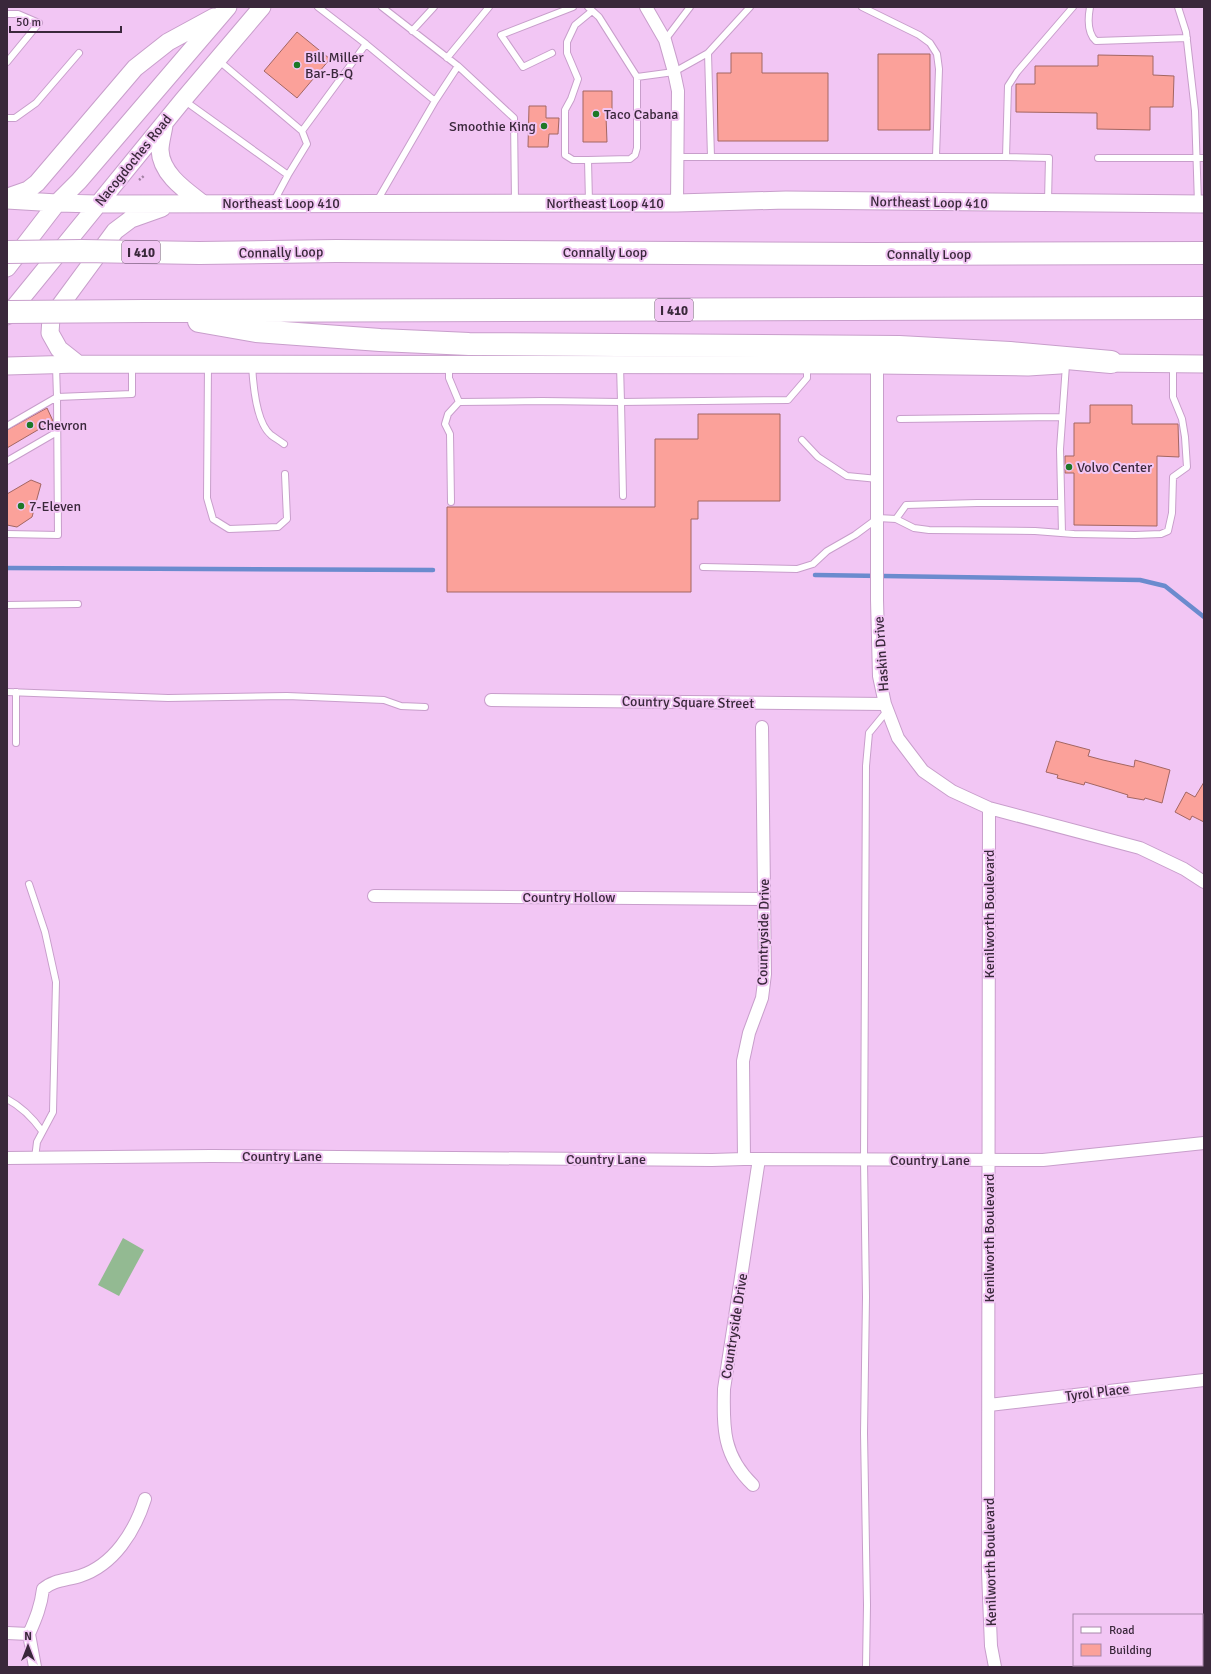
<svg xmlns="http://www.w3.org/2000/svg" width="1211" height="1674" viewBox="0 0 1211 1674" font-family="Signika,sans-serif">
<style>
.green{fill:#93ba92}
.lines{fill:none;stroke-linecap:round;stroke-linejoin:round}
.stream{stroke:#6b8bce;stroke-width:4.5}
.building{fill:#fba19a;stroke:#a36662}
.service-casing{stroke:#c89ecb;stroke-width:8}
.minor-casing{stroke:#c89ecb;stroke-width:14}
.secondary-casing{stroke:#c89ecb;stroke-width:19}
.motorway-casing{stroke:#c89ecb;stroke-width:24}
.path{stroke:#a180a2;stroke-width:2.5;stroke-dasharray:2 2;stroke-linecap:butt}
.service{stroke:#fff;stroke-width:6}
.minor{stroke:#fff;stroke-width:12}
.secondary{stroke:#fff;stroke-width:17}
.motorway{stroke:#fff;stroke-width:22}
.motorway-bridge-casing{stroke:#c89ecb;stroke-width:24;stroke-linecap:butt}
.motorway-bridge{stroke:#fff;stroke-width:22}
.poi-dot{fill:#1d7827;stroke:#f2c6f4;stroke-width:1.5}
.labels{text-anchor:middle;stroke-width:4;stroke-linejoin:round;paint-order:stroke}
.shield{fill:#f2c6f4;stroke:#715772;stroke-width:1}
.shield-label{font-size:13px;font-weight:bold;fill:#3a283b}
.poi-label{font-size:14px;fill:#3a283b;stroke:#f2c6f4;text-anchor:start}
.street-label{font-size:14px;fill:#3a283b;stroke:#f2c6f4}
</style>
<rect width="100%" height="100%" fill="#f2c6f4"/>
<path class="green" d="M123 1238 144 1250 119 1296 98 1285Z"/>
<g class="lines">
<path class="stream" d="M7 568 433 570
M815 575 1140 580 1165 586 1204 617"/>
</g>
<path class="building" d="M297 32 330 59 297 98 264 71Z
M731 53H762V73H828V141H718L717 73H731Z
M878 54H930V130H878Z
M1098 55 1153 56V75L1174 76 1173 107H1150V130L1097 129V113L1016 112V84H1035V66H1098Z
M583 91H612V112L606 116 607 142H583Z
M529 106H546V118H559L558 134H549L548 147H528Z
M1090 405H1132V424H1178L1179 457 1157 456V526L1074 525V473H1065V456H1074V423H1090Z
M47 408 53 421 7 448V430Z
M698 414H780V501H698V519H691V592H447V507H655V439H698Z
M31 480 41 484 32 517 17 527 7 525V494Z
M1056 741 1090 750 1088 756 1103 760 1134 767 1135 760 1170 770 1162 803 1145 798 1144 800 1127 797 1128 795 1112 790 1085 782 1084 785 1057 778 1058 775 1046 772Z
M1204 782V822L1192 816 1190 820 1175 812 1186 792 1195 797Z"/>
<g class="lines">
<defs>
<path id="service" d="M382 7 458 66 435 101
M588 7 599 17 637 77 674 72 708 53 750 7
M862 7 919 35 930 43 937 54 939 69 936 156
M1090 7C1088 18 1087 33 1096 41L1187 38
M1178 7 1186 32 1195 111 1198 204
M7 14H18L39 23 7 62
M412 31 434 7
M665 40 690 7
M366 44 435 101 377 201
M552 53 523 67 501 35 573 7
M708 53 711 157
M447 58 489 7
M218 60 302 131 366 44 318 7
M458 66 514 118 515 202
M185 101 288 175 274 201
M7 118H15L36 103 79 53
M678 157H1006L1008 86 1017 72 1073 7
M1006 157 1049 158 1048 201
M1098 158H1204
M588 160H573L565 155V110L571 99 578 79 567 53V42L575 25 592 11
M288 175 307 144 302 131
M589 202 588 160 630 159 635 155 637 148V77
M208 365 207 498 213 519 229 529 278 527 287 519 285 474
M252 365C253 383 256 423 271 435 275 438 280 441 284 444
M620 365 621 402 788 400 807 378V366
M56 366 57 397 132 394V365
M449 366V378L459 402
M900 419 1061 417
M7 426 57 397 58 535 7 534
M802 440 818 457 847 476 878 479
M7 461 57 432
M451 502 450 434 445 424 448 414 459 402 542 401 621 402 623 496
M896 519 906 505 977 503H1061
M1062 533 1060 449 1066 365
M703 567 797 569 813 564 827 551 855 535 878 518 896 519 914 528 929 530 1035 531 1074 534 1135 535 1161 534 1168 531 1172 513 1173 477 1187 467 1185 437 1182 419 1173 397V365
M7 605 78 604
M7 692 168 698 287 696 384 700 401 706 425 707
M16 743V692
M29 884 45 932 56 982 53 1112 37 1142 35 1158
M7 1099C22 1107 32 1117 42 1131
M866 1667 867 1605 864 1433 866 1297 864 1160 866 766 869 733 887 711"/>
<path id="minor" d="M646 7 665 40 674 72 678 91 677 203
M877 365V600L879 676 885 704 898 738 923 771 952 791 989 808 1140 848 1184 869 1204 882
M491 700 885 704
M989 808 988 1572 991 1646 995 1667
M374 896 764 899
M7 1158 211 1156 712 1160 744 1159 1043 1160 1204 1143
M744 1159 743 1061 749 1033 762 998 765 974 762 727
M989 1405 1204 1380
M753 1485C723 1456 723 1429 724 1389L759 1159
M7 1633 29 1634
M29 1634C36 1618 41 1606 43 1589 53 1580 67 1580 80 1576 114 1565 135 1531 145 1499
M29 1634 35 1667
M1203 1667 1204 1666"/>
<path id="secondary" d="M164 125C163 133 160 142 160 150 161 174 185 190 202 203
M8 197 28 190 37 183 135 68 168 42 214 17
M7 200 57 203 97 204 677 203 786 200 1204 204
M7 268 57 203 79 181 228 7
M7 316 183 100 262 7
M1098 363 1204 364
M78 364 59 349 50 333 51 318 115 231 131 219 162 208
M7 366 78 364 877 365 1028 367 1060 365"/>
<path id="motorway" d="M199 253 336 251 871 254 1204 253
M145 311 1204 308
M199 321 256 331 380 340 469 344 899 347 1010 353 1111 362"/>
</defs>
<use href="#service" class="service-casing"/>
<use href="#minor" class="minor-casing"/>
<use href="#secondary" class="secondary-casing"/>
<use href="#motorway" class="motorway-casing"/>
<path class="path" d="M139 180 145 175"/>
<use href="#service" class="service"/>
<use href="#minor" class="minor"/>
<use href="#secondary" class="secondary"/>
<use href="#motorway" class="motorway"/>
<defs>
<path id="motorway-bridge" d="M7 252 82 251 199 253
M7 312 145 311"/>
</defs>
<use href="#motorway-bridge" class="motorway-bridge-casing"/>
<use href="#motorway-bridge" class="motorway-bridge"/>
</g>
<g class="poi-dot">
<circle cx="297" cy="65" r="4"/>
<circle cx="596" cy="114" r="4"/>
<circle cx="544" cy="126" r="4"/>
<circle cx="30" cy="425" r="4"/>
<circle cx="1069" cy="467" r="4"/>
<circle cx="21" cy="506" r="4"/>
</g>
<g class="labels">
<g class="shield">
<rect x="122" y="241" width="38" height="22" rx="3"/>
<rect x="655" y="299" width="38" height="22" rx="3"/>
</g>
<g class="shield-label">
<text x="141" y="257">I 410</text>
<text x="674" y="315">I 410</text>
</g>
<g class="poi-label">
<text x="305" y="62">Bill Miller<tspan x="305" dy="16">Bar-B-Q</tspan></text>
<text x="604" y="119">Taco Cabana</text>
<text x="536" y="131" text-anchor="end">Smoothie King</text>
<text x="38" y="430">Chevron</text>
<text x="1077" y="472">Volvo Center</text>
<text x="29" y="511">7-Eleven</text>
</g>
<g class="street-label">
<text transform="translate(133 160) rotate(-51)" y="5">Nacogdoches Road</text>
<text transform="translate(929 202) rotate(1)" y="5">Northeast Loop 410</text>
<text x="281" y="208">Northeast Loop 410</text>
<text x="605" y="208">Northeast Loop 410</text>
<text transform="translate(281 252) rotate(-1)" y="5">Connally Loop</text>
<text x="605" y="257">Connally Loop</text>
<text x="929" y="259">Connally Loop</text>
<text transform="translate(881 654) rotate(-94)" y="5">Haskin Drive</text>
<text transform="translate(688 702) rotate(1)" y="5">Country Square Street</text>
<text x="569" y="902">Country Hollow</text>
<text transform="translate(989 914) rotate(-90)" y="5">Kenilworth Boulevard</text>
<text transform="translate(763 932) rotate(-89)" y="5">Countryside Drive</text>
<text x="282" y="1161">Country Lane</text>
<text x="606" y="1164">Country Lane</text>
<text x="930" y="1165">Country Lane</text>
<text transform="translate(989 1238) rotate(-90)" y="5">Kenilworth Boulevard</text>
<text transform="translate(734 1326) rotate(-81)" y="5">Countryside Drive</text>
<text transform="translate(1097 1392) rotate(-7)" y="5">Tyrol Place</text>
<text transform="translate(990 1562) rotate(-91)" y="5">Kenilworth Boulevard</text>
</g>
</g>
<rect width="1211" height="1674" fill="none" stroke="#3a283b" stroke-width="16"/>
<rect x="1073" y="1614" width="130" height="52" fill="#f2c6f4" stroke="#a887aa"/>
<rect x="1081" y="1627" width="20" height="6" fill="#ffffff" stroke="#a887aa"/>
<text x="1109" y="1634" font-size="12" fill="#3a283b">Road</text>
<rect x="1081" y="1644" width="20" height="12" fill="#fba19a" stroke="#a887aa"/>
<text x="1109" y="1654" font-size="12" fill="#3a283b">Building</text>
<g transform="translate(28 1646)" stroke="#f2c6f4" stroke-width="3" paint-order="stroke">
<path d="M0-3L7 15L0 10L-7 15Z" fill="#3a283b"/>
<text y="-6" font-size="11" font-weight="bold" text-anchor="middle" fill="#3a283b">N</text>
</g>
<path d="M10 26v6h111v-6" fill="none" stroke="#3a283b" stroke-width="2"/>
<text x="16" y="26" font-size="12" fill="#3a283b" stroke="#f2c6f4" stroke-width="3" paint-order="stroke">50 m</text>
</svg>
